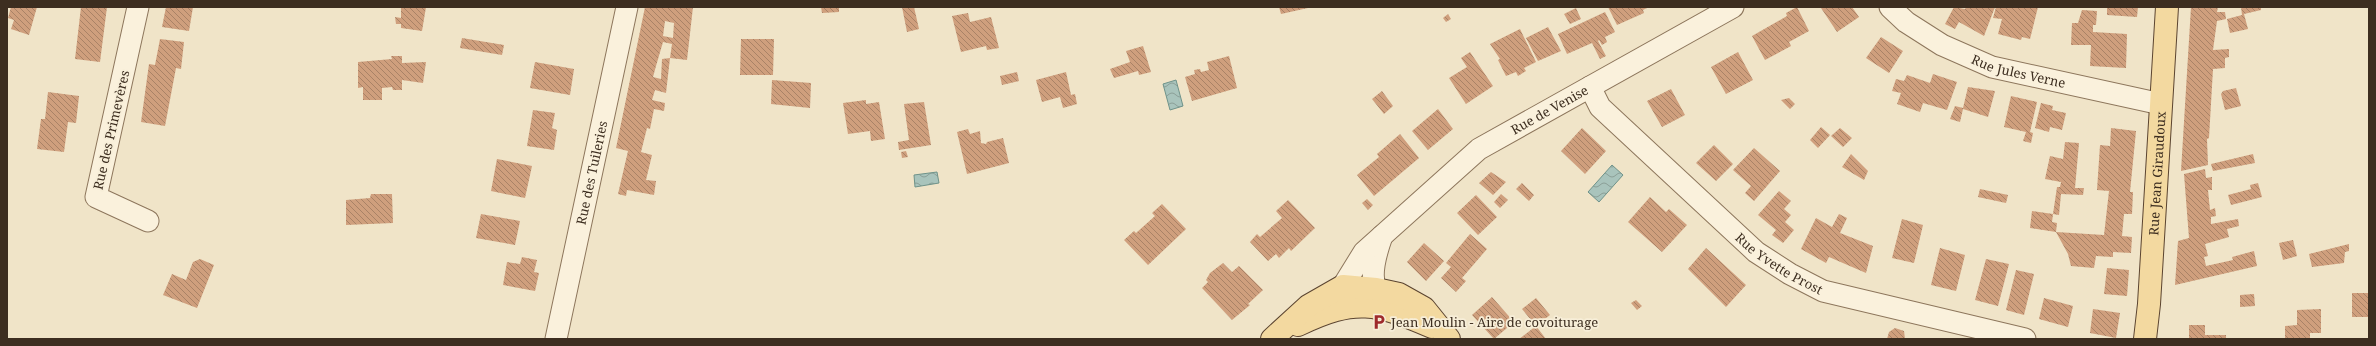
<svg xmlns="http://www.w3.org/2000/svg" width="2376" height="346" viewBox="0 0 2376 346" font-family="'Noto Serif',serif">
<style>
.water{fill:url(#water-waves);stroke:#6f938a}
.building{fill:url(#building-back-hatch);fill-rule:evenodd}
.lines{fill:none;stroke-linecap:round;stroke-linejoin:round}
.minor-casing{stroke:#8d765c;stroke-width:23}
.major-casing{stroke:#5b4430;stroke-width:24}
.minor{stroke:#faf1dc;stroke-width:21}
.major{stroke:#f3d9a0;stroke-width:22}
.labels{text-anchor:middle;stroke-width:3.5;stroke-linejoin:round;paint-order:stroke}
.street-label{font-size:13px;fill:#3d2e20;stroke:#f7eed8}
.poi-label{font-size:13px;fill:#3d2e20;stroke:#f7eed8;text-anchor:start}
</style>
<defs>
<pattern id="water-waves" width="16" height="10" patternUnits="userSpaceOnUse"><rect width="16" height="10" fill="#a9c4bc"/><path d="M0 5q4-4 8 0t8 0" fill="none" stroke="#8ba098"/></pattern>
<pattern id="building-back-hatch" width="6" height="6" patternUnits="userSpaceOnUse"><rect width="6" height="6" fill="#cf9f7d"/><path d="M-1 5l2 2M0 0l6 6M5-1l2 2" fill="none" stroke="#a98266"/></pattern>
</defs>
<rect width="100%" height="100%" fill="#f0e4c8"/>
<path class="water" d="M1176 80 1183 106 1170 110 1163 84Z
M1612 165 1623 175 1599 202 1588 192Z
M937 172 939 183 915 187 914 175Z"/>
<path class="building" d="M11 7H37L29 35 11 29 14 20 8 18Z
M81 7H107L100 62 75 59Z
M166 7H193L189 31 162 27Z
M401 7H426L422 31 401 28V24H396L395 17 401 18Z
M645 7H693L687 60 670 58 672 44 663 42 656 66 653 77 661 79 662 59 670 58 666 93 655 90 652 100 665 103 664 111 654 109 650 129 647 128 641 152 652 155 646 180 656 181 654 195 627 190 626 196 618 194 628 151 616 148ZM665 21 674 23 673 38 663 36Z
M821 7H839V12L822 13Z
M902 7H914L919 29 907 32Z
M1279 7H1308V8L1281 14Z
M1608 7H1646L1647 8 1643 10 1644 13 1617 25Z
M1797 7 1809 31 1789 42 1791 46 1765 60 1752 36 1787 16 1786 13Z
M1824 7H1852L1859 17 1837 32 1821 8Z
M1954 7 1965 9 1966 7H1995L1984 36 1959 22 1955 29 1945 24Z
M1996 7H2038L2030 39 2022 37 2021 40 1998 34 2002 19 1993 18Z
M2107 7H2138L2137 17 2107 15Z
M2191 7H2218L2217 12H2225L2226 19 2217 21 2213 50 2229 49V57L2225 58V68L2213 69 2209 138 2207 139 2208 165 2181 171Z
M2241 7H2261V10L2244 14 2248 29 2230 33 2227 19 2242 15Z
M1576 8 1581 19 1570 24 1564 14Z
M2082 10 2097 11 2096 25H2093V32L2127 34 2126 68 2090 66 2091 45H2071L2072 23H2078Z
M1605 12 1615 32 1605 37 1607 42 1602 45 1599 40 1598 41 1606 56 1600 59 1592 43 1567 54 1558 34Z
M968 13 970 22 991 17 999 48 987 50 986 46 961 52 952 16Z
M1448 14 1451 19 1446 22 1443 18Z
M1548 27 1561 51 1538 61 1526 38Z
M1520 29 1536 62 1524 68 1526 71 1518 76 1516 72 1506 76 1498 60 1500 59 1490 44Z
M1881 37 1903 51 1889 73 1866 58Z
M462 38 504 45 502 55 460 48Z
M160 39 184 42 181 69 176 68 165 126 141 122 149 64 155 65Z
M741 39H774L773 75H740Z
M1143 46 1151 72 1139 75 1138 71 1114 78 1110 69 1130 62 1126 51Z
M1470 52 1493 86 1466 104 1449 78 1467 67 1461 58Z
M1738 52 1753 80 1726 94 1711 67Z
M391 56H402V63L426 62 423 83 402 80V90H393L392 87 382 88V100H363V87L358 88V62L392 59Z
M1229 56 1237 88 1192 101 1185 77 1195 74 1194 70 1200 69 1201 72 1209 70 1207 62Z
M535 62 574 69 570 95 530 88Z
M1017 72 1019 81 1002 85 1000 76Z
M1066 72 1071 95 1075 94 1077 104 1063 108 1060 97 1042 102 1036 80Z
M1933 74 1957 82 1947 110 1923 103 1920 112 1897 104 1901 93 1892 91 1896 79 1904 81 1907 75 1930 83Z
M772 80 811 83 810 108 771 104Z
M1968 87 1995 91 1988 117 1963 109 1960 122 1950 119 1955 106 1963 108Z
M2236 88 2241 106 2225 110 2221 94 2223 91Z
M1671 89 1685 115 1662 127 1647 101Z
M1382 91 1393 106 1384 114 1372 99Z
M48 92 79 96 76 123 68 122 64 152 37 149 41 119H45Z
M2011 96 2037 102 2030 132 2033 133 2031 143 2023 141 2026 132 2004 127Z
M1789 98 1795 104 1790 109 1781 100Z
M866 100V104L879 102 885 139 871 141 870 131 848 134 843 103Z
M924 102 931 145 899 150 898 142 909 140 904 104Z
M2041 103 2053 106 2052 110 2066 113 2062 130 2050 127 2049 132 2035 128Z
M1438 109 1453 129 1428 150 1412 131Z
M533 110 555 113 552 128 557 130 554 150 527 146Z
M1821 127 1830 135 1818 148 1810 140Z
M1582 128 1606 151 1585 174 1561 151Z
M1840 128 1852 138 1843 147 1831 136Z
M2111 128 2136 131 2130 192H2133L2132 214H2124L2122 236 2132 237 2131 253 2113 252V257L2096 256 2094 268 2071 266 2068 254 2056 232 2030 228 2032 211 2053 214 2057 187H2060L2061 182 2045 179 2050 156 2063 159 2065 142 2079 143 2075 188H2084L2083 195 2061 194 2059 215 2053 214 2052 222 2057 223 2056 232 2104 235 2109 191 2097 190 2100 145 2110 146Z
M968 129 970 134 980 131 981 143 986 144 987 142 1003 138 1009 163 967 174 957 132Z
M1400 134 1419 158 1374 196 1357 175 1379 157 1377 154Z
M1714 145 1733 164 1716 181 1696 163Z
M1754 148 1780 171 1754 201 1745 193 1751 186 1733 170Z
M906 151 908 157 902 158 901 152Z
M1851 154 1868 171 1864 180 1842 167Z
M2253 154 2255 163 2213 171 2211 164Z
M497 159 532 166 525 198 491 191Z
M2205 169 2206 178 2212 177V190H2208L2210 210 2215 208 2216 216 2211 217V224L2238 219 2239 226 2227 229 2229 237 2205 244 2208 256 2204 257 2206 266 2233 260 2232 257 2254 251 2257 266 2175 285 2178 241 2189 238 2184 174Z
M1491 172 1506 182 1493 195 1479 183Z
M1522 183 1534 195 1529 201 1516 189Z
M2258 183 2262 197 2231 205 2228 195 2251 189 2250 185Z
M1980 189 2008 195 2006 203 1978 197Z
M1779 191 1791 201 1784 209 1791 215 1785 222 1794 230 1783 243 1772 235 1776 230 1758 215Z
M371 194H392L393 223 346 225V200L370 198Z
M1501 194 1508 200 1500 208 1494 202Z
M1476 195 1497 217 1478 235 1457 213Z
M1650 197 1666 212 1669 209 1687 225 1662 252 1628 222Z
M1367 199 1373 205 1368 210 1362 203Z
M1288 200 1315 228 1291 251 1289 248 1279 258 1276 254 1268 261 1250 242 1257 234 1260 237 1282 218 1276 211Z
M1162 204 1186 229 1148 265 1124 240 1134 231 1136 233 1155 216 1152 213Z
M481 214 520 221 515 245 476 238Z
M1839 214 1847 218 1840 233 1873 246 1866 273 1829 257 1826 263 1801 249 1816 218 1832 227Z
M1902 219 1923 225 1914 263 1892 258Z
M1470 234 1487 249 1462 278 1466 281 1456 292 1441 278 1451 267 1446 263Z
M2293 240 2297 256 2283 260 2279 243Z
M1424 243 1444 261 1426 281 1407 262Z
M2349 244V251L2345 252 2344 263 2312 267 2309 254Z
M1706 248 1746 285 1726 307 1688 269Z
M1940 248 1965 255 1956 291 1931 285Z
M522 257 537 260 534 272 539 273 535 291 503 285 507 262 520 264Z
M200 259 214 265 197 308 163 295 172 274 186 280 193 262Z
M1986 259 2009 264 1998 306 1975 300Z
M1223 263 1232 272 1239 266 1263 290 1248 304 1250 305 1232 320 1202 288 1208 282 1206 280 1210 273Z
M2107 268 2129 270 2127 296 2104 294Z
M2016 270 2034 274 2024 315 2006 310Z
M2352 293H2369V317H2352Z
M2254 294 2255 306 2240 307V295Z
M1492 297 1514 322 1494 339 1472 315Z
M1536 298 1550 315 1536 326 1522 309Z
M2044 298 2073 306 2068 327 2039 319Z
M1636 300 1642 306 1637 310 1631 303Z
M2093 309 2120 313 2116 338 2090 333Z
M2321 309V333H2310V338L2285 339V326L2297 325V310Z
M2189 325H2205V335H2226V339H2189Z
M1536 326 1546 339H1519Z
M1895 328 1904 331 1905 339H1887L1889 332Z"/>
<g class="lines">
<defs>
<g id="minor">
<path d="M138 7 96 197 148 221"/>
<path id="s1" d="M1890 7 1906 22 1942 45 1992 67 2161 104"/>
<path id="s2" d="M1590 87 1600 107 1756 252 1790 274 1823 291 2025 339"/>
<path d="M1382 236C1377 250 1369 274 1376 289 1378 294 1383 298 1387 302"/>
<path id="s3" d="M1343 286 1364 252 1479 149 1733 7"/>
<path id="s4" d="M556 339 627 7"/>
</g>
<g id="major">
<path d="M1298 325C1356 297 1376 303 1432 327"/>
<path d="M1272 339 1308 306 1343 286 1376 289 1399 294 1424 308 1449 339"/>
<path id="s5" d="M2145 339 2149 304 2167 7"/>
</g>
</defs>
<use href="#minor" class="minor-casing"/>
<use href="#major" class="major-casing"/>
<use href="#minor" class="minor"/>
<use href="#major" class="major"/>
</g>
<defs>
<symbol id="parking-bare" viewBox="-9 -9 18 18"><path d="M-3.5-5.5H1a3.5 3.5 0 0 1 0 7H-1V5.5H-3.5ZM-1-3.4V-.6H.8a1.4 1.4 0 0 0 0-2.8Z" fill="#9e2a2b" stroke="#f7eed8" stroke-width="2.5" paint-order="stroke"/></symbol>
</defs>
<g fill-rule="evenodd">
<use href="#parking-bare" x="1368" y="311" width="22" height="22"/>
</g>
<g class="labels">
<g class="street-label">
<text dy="5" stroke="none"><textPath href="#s1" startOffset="146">Rue Jules Verne</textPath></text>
<text dy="5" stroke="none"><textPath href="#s3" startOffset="275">Rue de Venise</textPath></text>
<text transform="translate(111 130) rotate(-77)" y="5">Rue des Primevères</text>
<text dy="5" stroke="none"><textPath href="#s4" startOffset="170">Rue des Tuileries</textPath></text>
<text dy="5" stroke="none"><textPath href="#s5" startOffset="166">Rue Jean Giraudoux</textPath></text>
<text dy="5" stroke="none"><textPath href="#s2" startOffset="261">Rue Yvette Prost</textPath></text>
</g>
<g class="poi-label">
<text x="1391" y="327">Jean Moulin - Aire de covoiturage</text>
</g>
</g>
<rect width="2376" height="346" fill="none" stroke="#3d2e20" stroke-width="16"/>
</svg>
